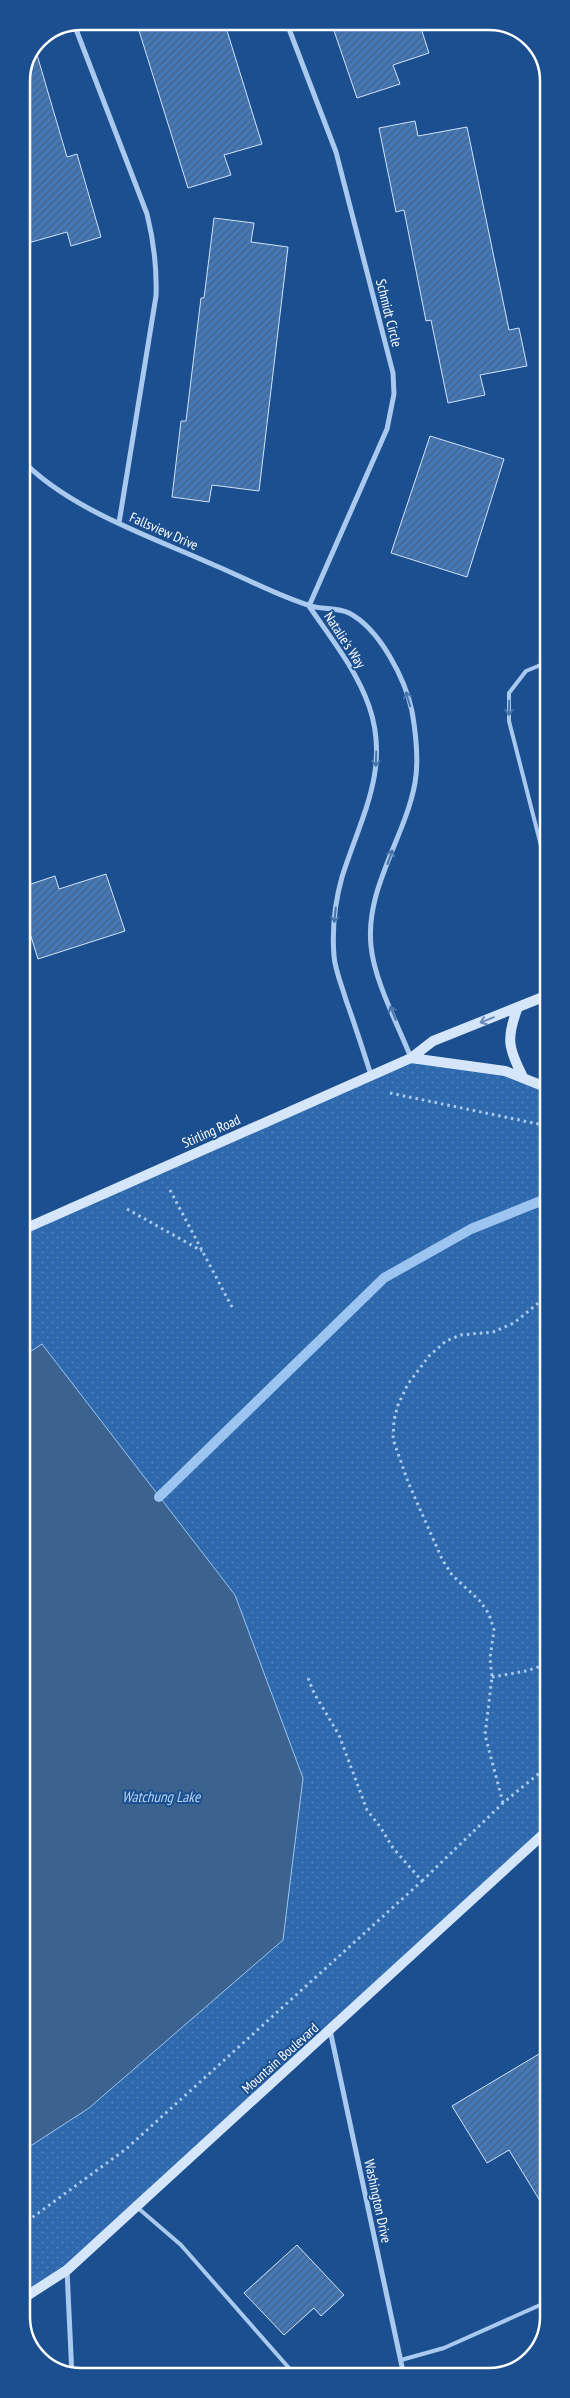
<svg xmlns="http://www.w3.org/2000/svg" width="570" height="2398" viewBox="0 0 570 2398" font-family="'PT Sans Narrow',sans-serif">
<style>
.grass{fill:url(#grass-dots)}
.water{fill:#3c6290;stroke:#9cc4f0}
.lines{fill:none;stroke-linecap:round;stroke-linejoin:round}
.stream{stroke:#9cc4f0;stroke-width:10}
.building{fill:url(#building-hatch);stroke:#cfe3fa}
.path{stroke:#a9c9ee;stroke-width:3;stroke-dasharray:2.5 4;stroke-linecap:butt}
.lane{stroke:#a9c9ee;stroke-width:4}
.street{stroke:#a9c9ee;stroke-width:5}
.secondary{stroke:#d6e6fa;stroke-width:10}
.oneway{stroke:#4674ac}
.oneway2{stroke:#668bba}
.labels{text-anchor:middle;stroke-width:4;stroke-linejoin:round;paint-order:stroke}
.street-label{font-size:14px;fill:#fff;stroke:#1b4f8f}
.water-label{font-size:15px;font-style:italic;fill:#b5d3f5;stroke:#1b4f8f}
.rim{fill:none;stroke:#fff;stroke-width:2.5}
</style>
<defs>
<pattern id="grass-dots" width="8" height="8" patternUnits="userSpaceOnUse" patternTransform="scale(1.25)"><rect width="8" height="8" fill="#2e69ad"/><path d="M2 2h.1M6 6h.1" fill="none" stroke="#4d80b9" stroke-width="1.8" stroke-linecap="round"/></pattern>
<pattern id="building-hatch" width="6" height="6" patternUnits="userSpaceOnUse" patternTransform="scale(1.25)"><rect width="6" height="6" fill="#4478b7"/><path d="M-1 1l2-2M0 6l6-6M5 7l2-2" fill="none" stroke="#486282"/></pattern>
</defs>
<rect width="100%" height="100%" fill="#1b4f8f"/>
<path class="grass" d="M411 1058 483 1066 548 1088 549 1829 67 2270 22 2299V2147L32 2145 235 1595 42 1345 22 1357V1230Z"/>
<path class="water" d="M42 1344 235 1595 303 1778 283 1940 89 2108 32 2145 22 2147V1357Z"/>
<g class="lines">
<path class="stream" d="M159 1497 384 1278 471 1229 548 1198"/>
</g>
<path class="building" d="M136 21H224L262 144 224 155 231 175 188 188Z
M331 22H419L429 53 393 65 400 84 357 98Z
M35 48 67 157 77 154 101 237 71 246 67 232 21 245V81Z
M415 121 418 136 467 127 509 330 519 328 527 366 480 375 485 395 448 403 431 320 426 321 404 210 396 212 379 128Z
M214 218 254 223 251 242 288 247 259 491 212 485 209 502 172 497 181 421H186L201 298H204Z
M430 436 504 459 467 577 391 553Z
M106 874 125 931 38 959 22 908V887L55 876 59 889Z
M549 2048V2214H548L509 2150 487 2163 452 2106Z
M297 2245 344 2295 321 2316 314 2308 284 2335 244 2293Z"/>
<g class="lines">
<path class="path" d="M390 1093 548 1126
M170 1190 233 1309
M127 1209 202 1251
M492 1677 526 1671 548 1664
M503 1803 485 1735 492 1677 490 1658 494 1630 489 1614 480 1601 452 1575 442 1559 408 1482 393 1439 394 1420 398 1405 408 1384 429 1356 446 1341 461 1335 493 1332 514 1323 548 1295
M422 1881 503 1803 548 1766
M22 2225 126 2149 422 1881 393 1848 381 1828 367 1810 339 1735 314 1693 308 1678"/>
<path class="lane" d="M548 662 526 671 509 693V721L548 873
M138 2208 181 2245 296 2376
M401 2360 444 2348 549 2301"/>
<path class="street" d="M286 21 336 152 393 373 394 394 387 429 309 606
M74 24 147 214C154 242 157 267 156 296L119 523
M21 459C68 509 152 537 214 565 245 578 276 595 308 605 320 610 337 607 349 613 380 629 405 679 412 711 416 734 419 760 415 783 405 838 365 888 371 946 374 980 398 1025 411 1058
M309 606C330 637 356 669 369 706 391 769 360 819 342 877 335 902 332 931 334 956 335 970 342 986 346 1000 355 1025 363 1050 371 1075
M330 2030 404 2376
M67 2270 72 2376"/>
<path class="secondary" d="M518 1007C506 1038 508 1048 523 1077
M411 1058 505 1071 548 1088
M22 1230 411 1058 433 1041 548 995
M22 2299 67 2270 549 1829"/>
</g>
<defs><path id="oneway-shaft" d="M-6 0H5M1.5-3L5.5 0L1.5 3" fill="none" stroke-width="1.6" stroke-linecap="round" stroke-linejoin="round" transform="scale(1.25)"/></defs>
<g class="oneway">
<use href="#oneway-shaft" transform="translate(408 699) rotate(-107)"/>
<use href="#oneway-shaft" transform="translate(509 708) rotate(91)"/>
<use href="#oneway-shaft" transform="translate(376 759) rotate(92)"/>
<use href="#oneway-shaft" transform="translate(390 857) rotate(-70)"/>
<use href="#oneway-shaft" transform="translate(335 915) rotate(96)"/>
<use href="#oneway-shaft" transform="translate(393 1013) rotate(-112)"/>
</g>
<use class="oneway2" href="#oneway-shaft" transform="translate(487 1020) rotate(158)"/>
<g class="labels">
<g class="street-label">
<text transform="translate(389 313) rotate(76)" y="5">Schmidt Circle</text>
<text transform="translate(164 531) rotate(24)" y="5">Fallsview Drive</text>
<text transform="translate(345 640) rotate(57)" y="5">Natalie's Way</text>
<text transform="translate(211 1131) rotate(-24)" y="5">Stirling Road</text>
<text transform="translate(280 2058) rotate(-42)" y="5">Mountain Boulevard</text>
<text transform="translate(378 2201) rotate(78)" y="5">Washington Drive</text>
</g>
<g class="water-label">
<text x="161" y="1802">Watchung Lake</text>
</g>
</g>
<path d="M0 0H570V2398H0ZM81 30H489A51 51 0 0 1 540 81V2317A51 51 0 0 1 489 2368H81A51 51 0 0 1 30 2317V81A51 51 0 0 1 81 30Z" fill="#1b4f8f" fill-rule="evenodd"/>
<path class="rim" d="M81 30H489A51 51 0 0 1 540 81V2317A51 51 0 0 1 489 2368H81A51 51 0 0 1 30 2317V81A51 51 0 0 1 81 30Z"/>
</svg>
